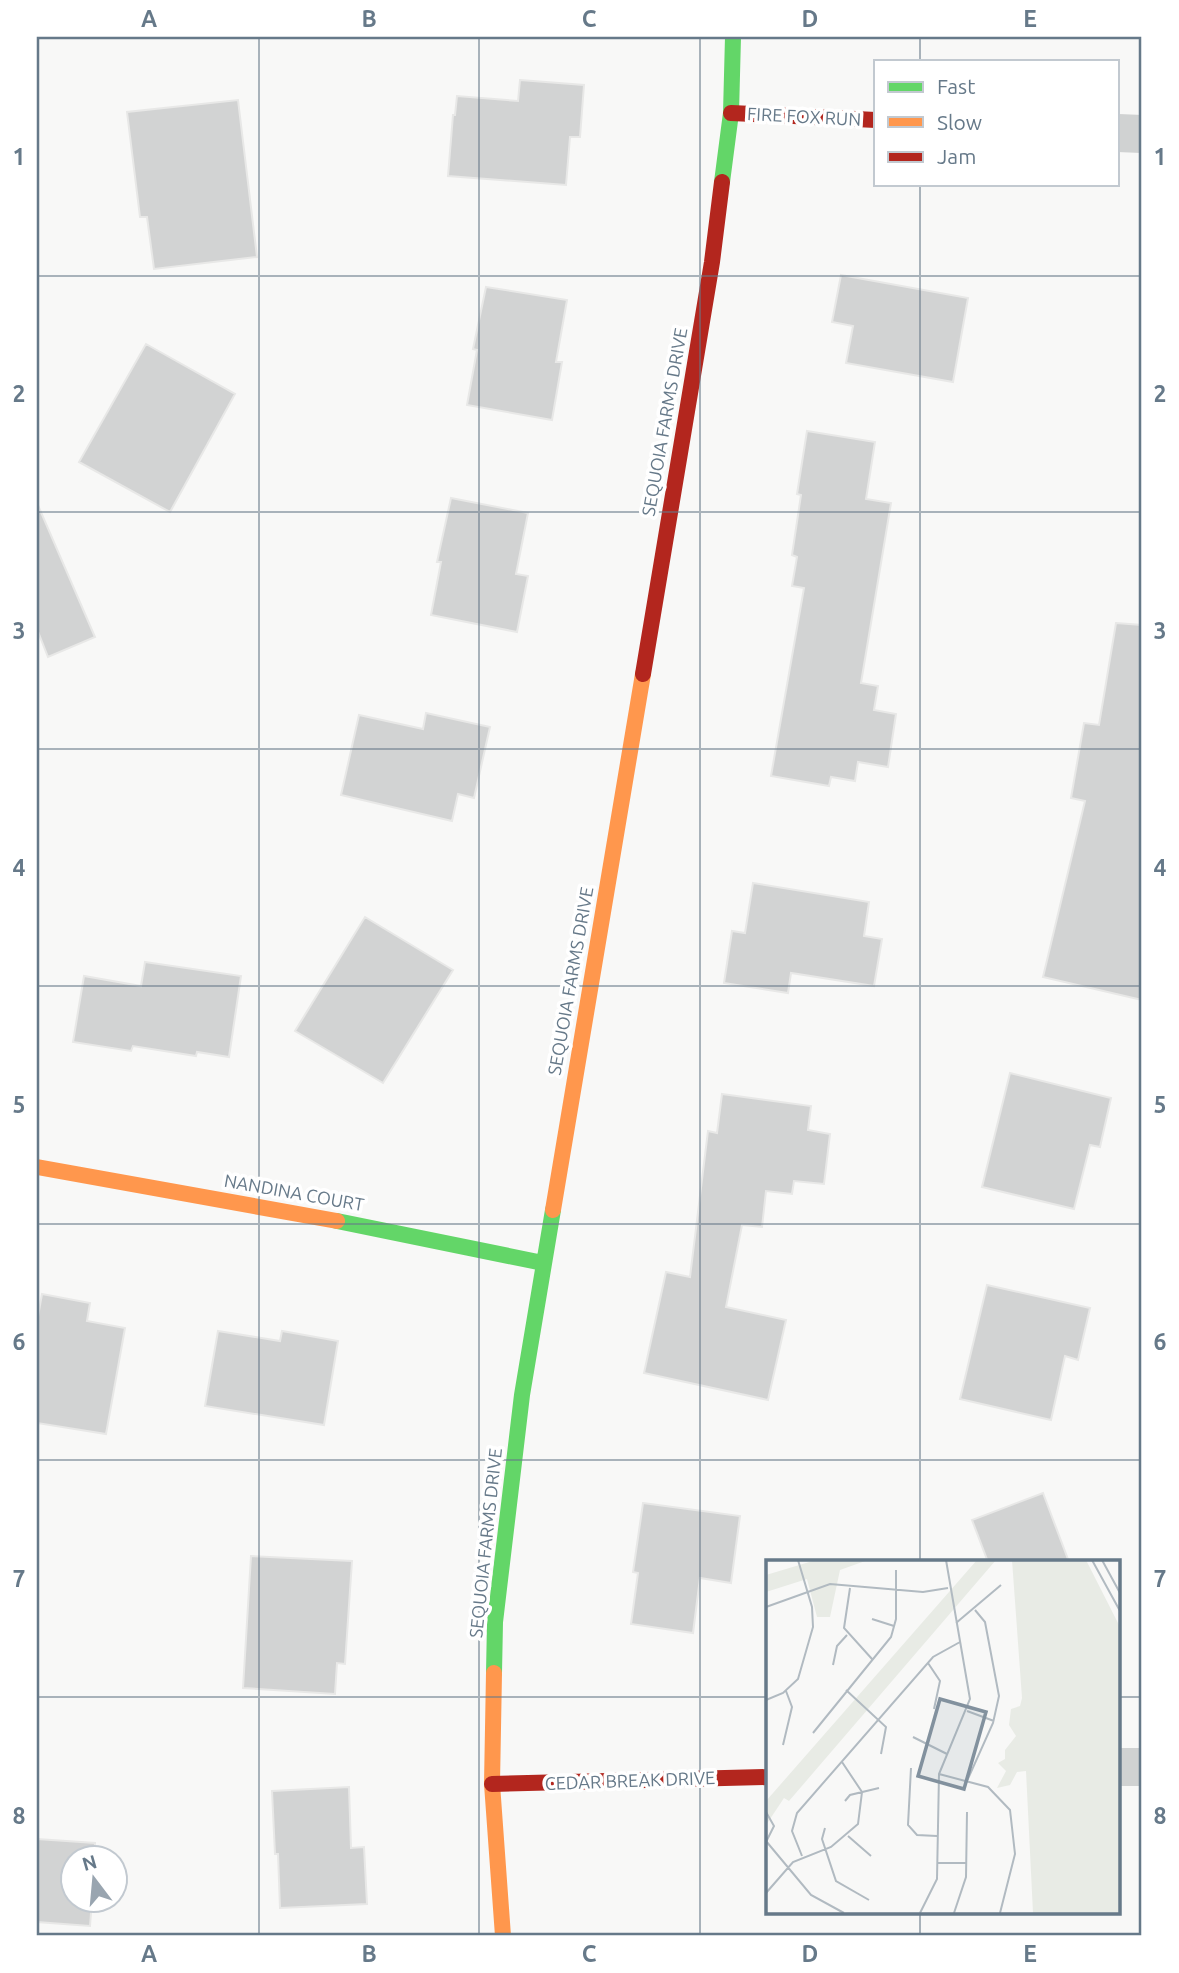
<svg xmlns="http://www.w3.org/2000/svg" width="1179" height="1973" viewBox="0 0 1179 1973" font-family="Ubuntu,sans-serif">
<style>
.building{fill:#d2d3d3;stroke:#e8e8e7;stroke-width:2}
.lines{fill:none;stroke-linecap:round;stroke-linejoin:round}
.street{stroke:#d0d2d2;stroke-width:38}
.fast{stroke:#63d668;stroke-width:16}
.slow{stroke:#ff974d;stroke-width:16}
.jam{stroke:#b3261e;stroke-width:16}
.grid{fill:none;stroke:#667989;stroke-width:2;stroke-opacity:0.55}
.labels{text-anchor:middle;stroke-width:7;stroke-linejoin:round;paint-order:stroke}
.street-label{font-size:18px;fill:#667989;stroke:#fff}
.inset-road{fill:none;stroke:#b1bac1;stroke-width:2}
.view{fill:#82919e;fill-opacity:0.15;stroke:#82919e;stroke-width:3.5}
.inset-edge{fill:none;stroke:#667989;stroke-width:3.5}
.neatline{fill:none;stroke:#667989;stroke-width:2.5}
.grid-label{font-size:23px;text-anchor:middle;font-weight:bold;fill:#667989}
</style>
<rect width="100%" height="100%" fill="#f8f8f7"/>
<path class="building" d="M520 80 584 85 580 137H570L566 185 448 176 453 115H455L457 96 518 101Z
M238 100 257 257 154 269 147 217H140L127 112Z
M841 275 968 298 953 382 846 363 853 326 832 322Z
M486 287 567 300 556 362H562L552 420 467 405 477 350 473 349Z
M146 344 235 394 170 512 79 462Z
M807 431 875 442 866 499 891 503 861 683 878 686 874 710 896 714 888 767 858 762 855 781 831 777 829 786 771 776 804 588 792 586 797 557 792 555 801 495 797 494Z
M451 498 528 513 516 574 528 576 517 632 431 615 441 562H437Z
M37 503 95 637 48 657 37 629Z
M1116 623 1142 625V1000L1043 977 1085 801 1071 798 1084 723 1099 725Z
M426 713 490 727 474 798 458 794 452 821 341 795 359 715 423 729Z
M753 883 869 902 864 936 882 939 874 986 791 973 788 993 724 983 732 931 745 933Z
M365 917 453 970 383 1083 295 1031Z
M145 962 241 976 229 1057 197 1052 196 1056 133 1046 131 1051 73 1042 84 976 141 986Z
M1010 1073 1111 1098 1100 1147 1090 1145 1074 1209 982 1187Z
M722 1094 811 1106 808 1130 830 1134 824 1184 794 1181 792 1194 766 1191 762 1227 742 1225 726 1307 786 1320 768 1400 644 1373 666 1272 690 1277 708 1131 717 1133Z
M987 1285 1090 1308 1078 1360 1065 1356 1051 1420 960 1399Z
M42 1294 90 1303 87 1321 125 1328 106 1434 37 1423V1322Z
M218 1331 280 1341 282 1331 338 1341 324 1425 205 1406Z
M1043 1493 1069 1562H988L972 1520Z
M643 1503 740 1516 731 1583 700 1578 693 1633 631 1624 638 1573 633 1572Z
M251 1556 352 1561 345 1664 337 1663 335 1694 243 1688Z
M349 1787 351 1848 364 1847 367 1904 280 1908 278 1854H275L272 1791Z
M37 1839 95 1843 94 1858H74V1900H92L90 1926 37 1922Z"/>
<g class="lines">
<path class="street" d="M1118 133 1142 134
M1118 1767H1142"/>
<path class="fast" d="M722 182 731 113 733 37
M337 1221 543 1263
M494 1673 495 1622 522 1395 553 1210"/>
<path class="slow" d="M37 1167 337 1221
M553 1210 643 674
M494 1673 492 1784 503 1936"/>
<path class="jam" d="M731 113 876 120
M643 674 712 262 722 182
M492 1784 768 1777"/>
</g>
<path class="grid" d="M259 37V1936M479 37V1936M700 37V1936M920 37V61M920 184V1562M37 276H1142M37 512H1142M37 749H1142M37 986H1142M37 1224H1142M37 1460H1142M37 1697H768M1118 1697H1142M920 1912V1936"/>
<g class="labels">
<g class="street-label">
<text transform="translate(804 117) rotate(3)" y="6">FIRE FOX RUN</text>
<text transform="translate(665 422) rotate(-80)" y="6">SEQUOIA FARMS DRIVE</text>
<text transform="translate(571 981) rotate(-80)" y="6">SEQUOIA FARMS DRIVE</text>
<text transform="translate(294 1193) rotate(10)" y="6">NANDINA COURT</text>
<text transform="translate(486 1543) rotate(-84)" y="6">SEQUOIA FARMS DRIVE</text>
<text transform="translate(630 1781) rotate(-2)" y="6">CEDAR BREAK DRIVE</text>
</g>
</g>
<g transform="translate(766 1560)">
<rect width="354" height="354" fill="#f8f8f7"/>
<path d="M50 0H102L74 10 64 57H51L41 19 0 32V15ZM211 0H230L23 241 18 238 0 265V241ZM246 0H320L353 65V353H267L260 211 251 212 244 225 231 228 240 211 232 203 239 199V190L250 176 243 165 245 149 254 146 256 138Z" fill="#e8ebe5"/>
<path class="inset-road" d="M326 0 354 51M336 0 354 33M84 28 78 68 106 99M0 47 64 24 157 32 182 28M106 59 128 66M190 63 235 25M162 103 174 121 168 149M67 105 71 86 81 75M80 130 120 167 115 194M0 140 17 133 32 119 47 67 46 47 32 0M201 151 228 161M47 173 125 77 130 59V10M147 177 181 194M17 185 26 147 20 131M145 208 142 265 151 275 171 276M173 214 222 227 244 250 249 294 234 353M201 221 227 163 233 136 219 62 209 50M79 241 84 235 113 228M0 252 8 266 0 282M59 268 56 279 70 321 103 340M82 276 105 296M0 281 45 335 78 353M36 296 26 271 31 253 167 97 194 82M172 303H200M0 333 27 302 65 287 92 264 96 232 76 202M154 353 171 319 173 214 204 139 180 0M188 353 200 317 201 252"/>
<path class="view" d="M174 139 220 152 198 229 152 216Z"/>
<rect width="354" height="354" class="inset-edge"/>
</g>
<rect width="1179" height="1973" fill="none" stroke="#ffffff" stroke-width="77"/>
<rect x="874" y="60" width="245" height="126" fill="#ffffff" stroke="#c2c9d0" stroke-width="2"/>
<rect x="888" y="82" width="35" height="10" fill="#63d668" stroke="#c2c9d0" stroke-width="2"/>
<text x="937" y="94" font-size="21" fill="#667989">Fast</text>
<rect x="888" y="117" width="35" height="10" fill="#ff974d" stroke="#c2c9d0" stroke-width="2"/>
<text x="937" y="130" font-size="21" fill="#667989">Slow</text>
<rect x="888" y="152" width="35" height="10" fill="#b3261e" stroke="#c2c9d0" stroke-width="2"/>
<text x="937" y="164" font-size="21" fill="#667989">Jam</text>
<g transform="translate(94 1879) rotate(344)"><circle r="33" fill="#ffffff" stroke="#c2c9d0" stroke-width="2"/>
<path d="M0-5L12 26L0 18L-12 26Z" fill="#99a5b0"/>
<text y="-10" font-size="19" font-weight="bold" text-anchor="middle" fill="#667989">N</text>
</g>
<rect x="38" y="38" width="1102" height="1896" class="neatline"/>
<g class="grid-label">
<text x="149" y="27">A</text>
<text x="369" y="27">B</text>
<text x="589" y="27">C</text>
<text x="810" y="27">D</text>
<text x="1030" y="27">E</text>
<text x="19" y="165">1</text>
<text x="1160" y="165">1</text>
<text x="19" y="402">2</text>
<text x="1160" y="402">2</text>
<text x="19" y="639">3</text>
<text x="1160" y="639">3</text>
<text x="19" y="876">4</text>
<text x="1160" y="876">4</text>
<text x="19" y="1113">5</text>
<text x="1160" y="1113">5</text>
<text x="19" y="1350">6</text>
<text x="1160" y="1350">6</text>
<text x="19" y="1587">7</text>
<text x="1160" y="1587">7</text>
<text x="19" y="1824">8</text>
<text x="1160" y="1824">8</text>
<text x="149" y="1962">A</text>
<text x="369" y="1962">B</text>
<text x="589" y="1962">C</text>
<text x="810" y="1962">D</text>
<text x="1030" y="1962">E</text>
</g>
</svg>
